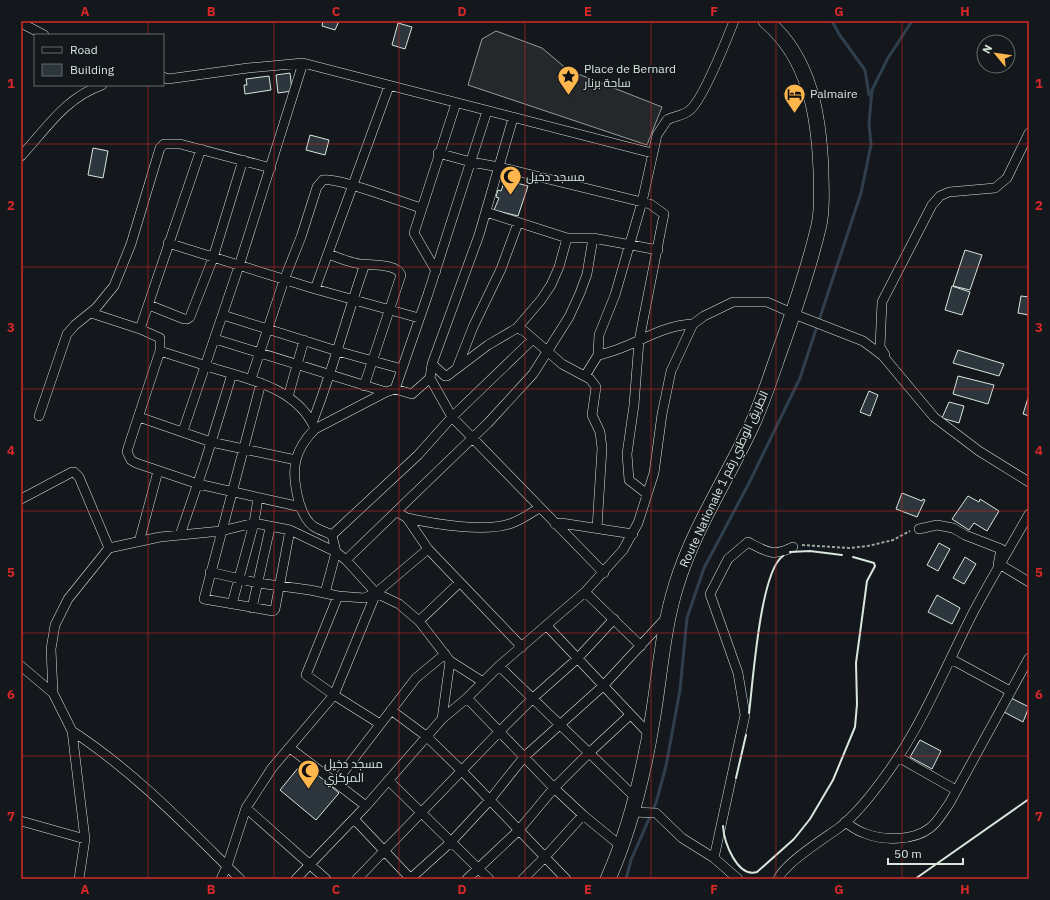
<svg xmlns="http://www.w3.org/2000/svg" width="1050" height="900" viewBox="0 0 1050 900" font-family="'IBM Plex Sans',Cairo,sans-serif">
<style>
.parking{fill:#24282b;stroke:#939e99}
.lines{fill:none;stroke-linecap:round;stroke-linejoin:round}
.stream{stroke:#2f3f4d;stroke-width:3}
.building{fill:#2c363c;stroke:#d8e6dc}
.minor-casing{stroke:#d8e6dc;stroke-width:10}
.trunk-casing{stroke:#d8e6dc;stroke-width:16}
.path{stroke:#9da8a2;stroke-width:2;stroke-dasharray:3 2;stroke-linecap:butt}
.minor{stroke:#14181c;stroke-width:9}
.trunk{stroke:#14181c;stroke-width:15}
.wall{stroke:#d8e6dc;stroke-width:2}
.grid{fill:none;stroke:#d62828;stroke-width:1;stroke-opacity:0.55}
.labels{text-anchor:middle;stroke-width:3;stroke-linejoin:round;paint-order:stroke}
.poi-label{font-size:12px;fill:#d8e6dc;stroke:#14181c;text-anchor:start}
.street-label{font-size:12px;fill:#d8e6dc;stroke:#14181c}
.neatline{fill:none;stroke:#d62828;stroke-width:1.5}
.grid-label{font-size:13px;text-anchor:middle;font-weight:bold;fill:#d62828}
</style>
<rect width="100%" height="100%" fill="#14181c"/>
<path class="parking" d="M496 31 542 48 568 70 662 107 647 145 468 85 482 39Z"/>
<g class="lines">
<path class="stream" d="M832 21 839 34 865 70 869 95
M626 879 631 860 656 803 666 766 680 690 687 618 704 568 749 483 800 378 861 193 871 145 869 123 872 90 888 58 912 21"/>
</g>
<path class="building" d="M323 21H339L335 30 322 26Z
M398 23 412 27 405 49 392 45Z
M290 73 292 91 278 93 276 75Z
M269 76 271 90 245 94 244 85H247L246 79Z
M310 135 329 140 325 155 306 150Z
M93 148 108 151 103 178 88 175Z
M505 180 528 186 518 216 494 210 499 198 496 197 498 190 501 191Z
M965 250 982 255 970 290 953 286Z
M952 286 970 292 962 315 945 310Z
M1021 296 1029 297V315L1018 313Z
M958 350 1004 364 999 376 953 363Z
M958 376 994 385 988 404 953 394Z
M869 391 878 395 870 416 860 412Z
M1028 398H1029V416L1023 414Z
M949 402 964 406 959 423 942 418Z
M902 493 922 501 923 499 925 500 917 517 896 509Z
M968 496 979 502 980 499 999 511 987 531 974 523 969 530 952 519Z
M939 543 950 549 938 571 927 565Z
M965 557 976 564 964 584 953 578Z
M937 595 960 608 952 624 928 612Z
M1011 698 1029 707 1023 722 1004 712Z
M920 740 941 751 932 769 910 757Z
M303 762 339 793 316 820 280 790Z"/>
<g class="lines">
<defs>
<path id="minor" d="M21 23 44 35
M163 77 168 79 248 68 303 63 652 153
M438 153 471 162 499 167 642 202 650 204 664 214 639 341 634 405 627 454 629 480 647 494
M21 156C47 128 65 98 102 85
M486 212 567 238H593L658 250
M168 243 315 289 419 318
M328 254C337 257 346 261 355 263 366 266 396 262 401 275L364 386
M436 271 414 233 456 103
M315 289 389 86
M149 305 184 319H187L190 317 213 258 243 160
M91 313 140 329 160 338V351L128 448 127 452 131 460 136 463 198 484 301 507
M223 315 337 351 402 369
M517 328 524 331 562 364 590 379 596 387 592 415 600 432 602 448 597 528
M140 329 201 149
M215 339 386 392
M160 351C179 357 197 363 216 369 252 380 298 389 315 429
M598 355C631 349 659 325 693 324
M885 355 880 347 882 302 932 205 940 196 949 192 995 188 1007 178 1029 133
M432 364 445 376H447L488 345 517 328 541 300 551 285 559 267 567 238
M457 368 473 327 501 269 518 223
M585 376 598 355 599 335 615 295 642 202 657 135 667 120C674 116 683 116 690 110 704 98 726 41 734 21
M430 378 452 417 604 573
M251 379 284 280 301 237 317 187 323 180C338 177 401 202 421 208
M261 383 204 599 273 611 275 609 290 530
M395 389 428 294 487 111
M288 397 304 340
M39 416 67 334 75 325 96 308 114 286 131 244 160 148 164 144H180L271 168
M139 417 211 442 296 460
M312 423C333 371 346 317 365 264
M183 431 239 266 303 63
M21 499 72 472H74L79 477 109 548
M397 512 407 518 428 549 522 647
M407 518C434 524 487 533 512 523 521 520 531 513 539 508
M555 524 561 523 633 534
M919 529 937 525 953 528 965 535 1001 549 998 565
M180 535 205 462 232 374
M332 535 418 455 452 417 533 339
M139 542 158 471
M346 560 488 423 533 374 569 317 580 293 587 274 593 238
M1001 565 1029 582
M210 572 258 583 310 590 338 596 364 598 376 593 428 549
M585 592 641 646
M338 596 306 675 334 695 380 724
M232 604 254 523 258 498
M252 608 270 528
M419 621 459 583
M547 626 650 735
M951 659 1010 691
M21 666 53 693 72 731 85 839 79 879
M499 666 637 799
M483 682 450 661 419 621 399 604 376 593 346 560 336 552 332 535C326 532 319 530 313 526 298 515 292 477 296 460 299 448 306 438 315 429L386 392 395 389 412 394 430 378 432 364 479 235 513 118
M53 693 51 649 55 625 68 599 109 548 160 537 221 531 254 523 290 530 336 552 325 593
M467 698 554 788 583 815 622 847
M391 710 426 736 462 771 566 879
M442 719 450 661
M72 731C135 772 187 827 240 879
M290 748 366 806
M898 757 956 790
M389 781 489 879
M335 783 416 678 445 654
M246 808 326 879
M633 812 656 813 682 838 714 858 738 879
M354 819 411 879
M21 821 85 839
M845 822C851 826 857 831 864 833 883 841 913 841 930 828 938 822 943 812 949 804L1029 658
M714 858 745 715 738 673 710 594 728 559 748 542C767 552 773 557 793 547
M221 879 227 866 246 808 272 768 334 695 376 593
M296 879 366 806 442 719 467 698 499 666 585 592 623 550 638 523 654 473 662 414 671 371 693 324 704 316 733 302H767L799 316 863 341 883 356 934 417 979 451 1029 482
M357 879 500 731 533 698 577 659 614 619
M410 879 451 842 489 801 524 757 603 686 666 618
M467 879 519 830 554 788 589 753 630 715
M523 879 545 857 583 815
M778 879C785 863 825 838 840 827 858 813 873 793 886 775 923 724 946 665 975 609 992 577 1011 546 1029 514"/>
<path id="trunk" d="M608 879C631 827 644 772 653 716 660 673 663 628 676 586 693 530 725 482 750 429 764 400 773 369 784 339 797 302 810 264 819 225 823 207 821 189 821 171 819 116 810 58 766 21"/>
</defs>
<use href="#minor" class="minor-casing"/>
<use href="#trunk" class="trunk-casing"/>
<path class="path" d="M802 545 849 548 868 546 893 540 910 531"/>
<use href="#minor" class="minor"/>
<use href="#trunk" class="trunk"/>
<path class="wall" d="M790 552 810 551 842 555
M749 713C753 683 760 571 783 556
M736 778 746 735
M723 826C724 842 737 878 757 872L794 839 810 819 833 780 855 727 857 704 856 663 867 581 875 566 874 563 853 557
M915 879 1029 799"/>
</g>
<path class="grid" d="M148 21V35M274 21V879M399 21V879M525 21V879M651 21V879M776 21V879M902 21V879M148 85V879M21 144H1029M21 267H1029M21 389H1029M21 511H1029M21 633H1029M21 756H1029"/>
<defs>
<symbol id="sight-pin" viewBox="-11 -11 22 30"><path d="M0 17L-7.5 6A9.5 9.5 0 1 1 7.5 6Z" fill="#ffb74d" stroke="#14181c"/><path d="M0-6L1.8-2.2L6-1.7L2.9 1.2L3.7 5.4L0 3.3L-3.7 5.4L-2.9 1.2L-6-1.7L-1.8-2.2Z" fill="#111"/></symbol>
<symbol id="hotel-pin" viewBox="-11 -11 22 30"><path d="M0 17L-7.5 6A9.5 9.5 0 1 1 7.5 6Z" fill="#ffb74d" stroke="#14181c"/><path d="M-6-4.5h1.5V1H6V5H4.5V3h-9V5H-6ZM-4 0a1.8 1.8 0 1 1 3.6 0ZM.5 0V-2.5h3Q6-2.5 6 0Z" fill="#111"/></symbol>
<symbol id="mosque-pin" viewBox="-11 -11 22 30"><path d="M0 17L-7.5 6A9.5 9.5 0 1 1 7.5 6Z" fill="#ffb74d" stroke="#14181c"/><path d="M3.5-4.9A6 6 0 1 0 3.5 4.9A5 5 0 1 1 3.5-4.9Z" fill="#111"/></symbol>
</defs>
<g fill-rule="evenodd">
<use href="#sight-pin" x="556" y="64" width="25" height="34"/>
<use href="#hotel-pin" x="782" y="82" width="25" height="34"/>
<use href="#mosque-pin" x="498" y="164" width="25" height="34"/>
<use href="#mosque-pin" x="296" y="758" width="25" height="34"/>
</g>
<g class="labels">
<g class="poi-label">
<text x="584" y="73">Place de Bernard<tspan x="584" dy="14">ساحة برنار</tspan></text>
<text x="810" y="98">Palmaire</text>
<text x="526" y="181">مسجد دخيل</text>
<text x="324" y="768">مسجد دخيل<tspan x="324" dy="14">المركزي</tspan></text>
</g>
<g class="street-label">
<text transform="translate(724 479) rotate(-65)" y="4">Route Nationale الطريق الوطني رقم 1</text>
</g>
</g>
<rect width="1050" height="900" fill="none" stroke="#14181c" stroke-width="44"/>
<rect x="34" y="34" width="130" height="52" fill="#14181c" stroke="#626a69"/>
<rect x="42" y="47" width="20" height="6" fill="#14181c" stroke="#626a69"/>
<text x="70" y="54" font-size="12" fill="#d8e6dc">Road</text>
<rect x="42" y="64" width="20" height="12" fill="#2c363c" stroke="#626a69"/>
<text x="70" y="74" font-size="12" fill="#d8e6dc">Building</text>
<g transform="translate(996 54) rotate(299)"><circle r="19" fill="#14181c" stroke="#626a69"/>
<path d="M0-3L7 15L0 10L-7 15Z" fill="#ffb74d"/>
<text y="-6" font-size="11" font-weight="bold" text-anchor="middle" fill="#d8e6dc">N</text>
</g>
<path d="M888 858v6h75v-6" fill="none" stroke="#d8e6dc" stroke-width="2"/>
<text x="894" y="858" font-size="12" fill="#d8e6dc" stroke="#14181c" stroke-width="3" paint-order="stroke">50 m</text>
<rect x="22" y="22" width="1006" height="856" class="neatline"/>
<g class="grid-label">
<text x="85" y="16">A</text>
<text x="211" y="16">B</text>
<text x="336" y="16">C</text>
<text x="462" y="16">D</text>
<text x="588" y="16">E</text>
<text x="714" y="16">F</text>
<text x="839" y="16">G</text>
<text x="965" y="16">H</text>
<text x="11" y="88">1</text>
<text x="1039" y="88">1</text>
<text x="11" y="210">2</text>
<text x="1039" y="210">2</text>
<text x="11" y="332">3</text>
<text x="1039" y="332">3</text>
<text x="11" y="455">4</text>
<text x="1039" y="455">4</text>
<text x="11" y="577">5</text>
<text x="1039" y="577">5</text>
<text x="11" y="699">6</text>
<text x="1039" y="699">6</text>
<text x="11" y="821">7</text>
<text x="1039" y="821">7</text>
<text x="85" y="894">A</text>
<text x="211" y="894">B</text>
<text x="336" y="894">C</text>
<text x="462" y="894">D</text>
<text x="588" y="894">E</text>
<text x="714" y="894">F</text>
<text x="839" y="894">G</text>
<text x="965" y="894">H</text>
</g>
</svg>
